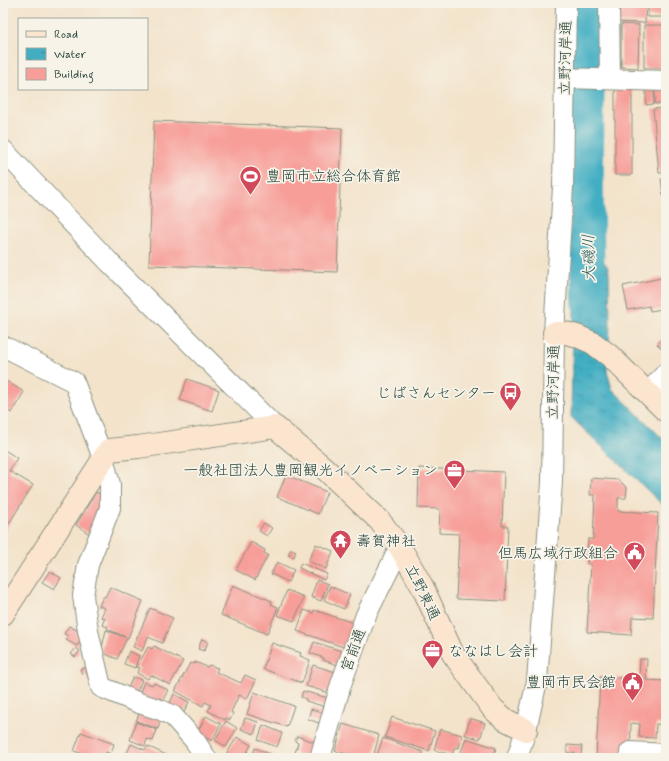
<svg xmlns="http://www.w3.org/2000/svg" width="669" height="761" viewBox="0 0 669 761" font-family="Mynerve,'Klee One',sans-serif">
<style>
.water{fill:url(#water-ripples);stroke:#31767b}
.lines{fill:none;stroke-linecap:round;stroke-linejoin:round}
.river{stroke:#43aec2;stroke-width:34}
.building{fill:#f79e99}
.street-casing{stroke:#899080;stroke-width:22}
.secondary-casing{stroke:#899080;stroke-width:24}
.street{stroke:#fff;stroke-width:20}
.secondary{stroke:#fce5cf;stroke-width:22}
.labels{text-anchor:middle;stroke-width:3.5;stroke-linejoin:round;paint-order:stroke}
.street-label{font-size:15px;fill:#1f3d34;stroke:#f7f3e8}
.poi-label{font-size:15px;fill:#1f3d34;stroke:#f7f3e8;text-anchor:end}
.water-label{font-size:16px;font-style:italic;fill:#2a5f5f;stroke:#f7f3e8}
</style>
<defs>
<pattern id="water-ripples" width="26" height="14" patternUnits="userSpaceOnUse"><rect width="26" height="14" fill="#43aec2"/><path d="M2 4q2-2 4 0t4 0M15 11q2-2 4 0t4 0" fill="none" stroke="#378f9e"/></pattern>
</defs>
<rect width="100%" height="100%" fill="#f7f3e8"/>
<filter id="ink" filterUnits="userSpaceOnUse"><feTurbulence type="fractalNoise" baseFrequency=".025" numOctaves="2"/><feDisplacementMap in="SourceGraphic" scale="8" xChannelSelector="R" yChannelSelector="G"/><feConvolveMatrix kernelMatrix="1 2 1 2 8 2 1 2 1" color-interpolation-filters="sRGB"/></filter>
<filter id="wash" filterUnits="userSpaceOnUse"><feTurbulence type="fractalNoise" baseFrequency=".012" numOctaves="4" result="noise"/><feDisplacementMap in="SourceGraphic" scale="16" xChannelSelector="R" yChannelSelector="G"/><feGaussianBlur stdDeviation="0.9" result="paint"/><feColorMatrix in="noise" values="0 0 0 0 0 0 0 0 0 0 0 0 0 0 0 0 0 1.4 0 .05"/><feComposite in="paint" operator="in"/></filter>
<g filter="url(#wash)">
<rect width="100%" height="100%" fill="#f3e3cb"/>
<path class="water" d="M576 255H596C603 261 608 264 609 273L610 327 607 371 612 389 666 442V508L571 417 572 367Z"/>
<g class="lines">
<path class="river" d="M588 301C586 201 587 102 589 3"/>
</g>
<g id="blocks">
<path class="building" d="M615 3H646L645 23 615 22Z
M648 3H666V17H648Z
M621 24 639 25 638 68 621 67Z
M644 25H666V68H644Z
M615 89H632V175H615Z
M646 89H654V104L646 105Z
M655 89H666V104H655Z
M666 108V173H659L653 109Z
M154 121 342 128 337 272 149 265Z
M661 179H666V195H663Z
M666 277V303L660 304 662 309 650 311 649 306 628 310 623 286Z
M666 334V352L657 344Z
M3 379 24 392 11 413 6 409 3 414Z
M187 379 219 390 212 411 180 400Z
M3 449 17 458 9 471 33 485 3 533Z
M419 468 504 472 502 526H508L505 601 456 599 459 534 439 533 440 509 418 508Z
M286 475 327 492 318 514 277 497Z
M591 478 619 480 627 488 626 498H618V511L658 513 653 618 632 617 631 635 587 632 591 564H587L588 539H593L595 495H590Z
M96 492 106 498 91 535 76 525Z
M264 523 272 528 267 536 259 531Z
M251 542 265 550 264 553 268 555 255 580 236 570Z
M316 544 333 551 326 569 308 561Z
M291 549 296 551 294 557 288 555Z
M277 562 294 570 288 582 271 574Z
M301 563 327 574 324 580 299 568Z
M50 571 61 578 54 589 42 582Z
M317 580 328 584 321 601 311 597Z
M233 585 272 601 271 604 278 607 267 634 221 615Z
M330 586 350 595 344 609 324 600Z
M110 587 143 601 128 638 107 629 108 627 102 625 105 618 101 617 105 608 99 606 103 597H105Z
M287 590 304 597 294 621 277 615Z
M150 608 173 618 162 643 148 637 142 651 133 647Z
M304 610 313 613 314 610 357 624 349 649 297 631Z
M69 626 84 634 77 646 66 640 68 636 64 634Z
M106 630 127 638 117 659 101 652Z
M202 639 208 642 204 651 198 649Z
M314 642 348 653 343 667 323 660 324 658 310 653Z
M272 643 301 653 300 656 310 660 302 683 263 669Z
M154 646 183 661 170 685 151 675 148 679 137 673 140 668 137 667 148 647 152 649Z
M76 648 80 651 75 657 71 654Z
M129 651 139 656 135 668 124 664Z
M640 659H647L646 680 666 681V725L656 724 655 738 639 737 640 724 631 723 630 758H596L600 677 639 679Z
M195 662 207 667 209 665 218 668 216 672 241 683 245 675 256 680 247 699 239 695 231 712 233 713 230 720 226 718 225 720 208 711 211 705 205 702 203 706 175 691 190 663 194 664Z
M313 665 342 674 336 695 306 686Z
M92 666 95 676 88 678 87 673 82 674 80 669Z
M133 677 142 680 135 696 126 692Z
M144 682 152 685 154 683 168 690 161 704 139 694Z
M303 691 335 700 332 709 306 701V699L301 697Z
M254 692 294 706 287 727 247 714Z
M174 694 189 702 183 714 168 707Z
M141 709 162 716 158 729 136 721Z
M311 709 328 715 324 725 308 719Z
M206 716 221 724 212 741 197 733Z
M392 717 435 731 429 751 385 737Z
M245 718 258 722 254 734 241 729Z
M470 718 485 723 480 739 465 735Z
M226 721 237 728 226 747 215 740Z
M136 722 157 730 153 741 147 739 145 746 130 740Z
M343 724 379 735 373 758H360L335 751Z
M263 725 282 733 277 747 258 740Z
M440 729 462 735 459 748 455 747 452 755 434 750Z
M81 732 114 744 111 754 106 752 104 758H87L83 757V754L74 751Z
M297 736 319 744 314 758H309L295 753 298 743 295 741Z
M237 737 251 745 244 758H224Z
M383 738 423 752 421 758H376Z
M466 738 496 748 493 758H459Z
M131 744 145 750 147 746 173 758H125Z
M567 745 582 746 581 758H575V753H567Z
M255 748 273 755 272 758H246L248 755 252 756Z"/>
</g>
</g>
<g filter="url(#ink)">
<use href="#blocks" fill-opacity="0" stroke="#899080" stroke-width="1"/>
<g class="lines">
<defs>
<path id="street" d="M609 3 610 79
M565 78 666 81
M3 150 110 263 275 427
M3 346 74 382 103 458 110 484V508L88 565 83 596 88 631 101 687 139 703 161 710 173 716 195 741 206 758
M648 393 666 373
M630 752 666 754
M320 758 341 684 366 615 400 547
M517 758 526 730 537 681 552 482 554 333 563 187 566 3"/>
<path id="secondary" d="M554 333H566L577 336 593 343 610 356 666 411
M3 614 109 450 138 447 275 427 324 468 379 520 400 547 423 588 453 654 493 709 506 720 526 730"/>
</defs>
<use href="#street" class="street-casing"/>
<use href="#secondary" class="secondary-casing"/>
<use href="#street" class="street"/>
<use href="#secondary" class="secondary"/>
</g>
</g>
<defs>
<symbol id="stadium-pin" viewBox="-11 -11 22 30"><path d="M0 17L-7.5 6A9.5 9.5 0 1 1 7.5 6Z" fill="#d1495b" stroke="#f7f3e8"/><path d="M0-5a6.5 5 0 1 0 0 10a6.5 5 0 1 0 0-10ZM-3.5-1.8h7v3.6h-7Z" fill="#fff"/></symbol>
<symbol id="bus-pin" viewBox="-11 -11 22 30"><path d="M0 17L-7.5 6A9.5 9.5 0 1 1 7.5 6Z" fill="#d1495b" stroke="#f7f3e8"/><path d="M-5-6H5V4H4V6H2V4H-2V6H-4V4H-5ZM-3.5-4V0h7V-4ZM-3.5 1.2v1.5H-2V1.2ZM2 1.2v1.5H3.5V1.2Z" fill="#fff"/></symbol>
<symbol id="office-pin" viewBox="-11 -11 22 30"><path d="M0 17L-7.5 6A9.5 9.5 0 1 1 7.5 6Z" fill="#d1495b" stroke="#f7f3e8"/><path d="M-6-3h4V-5.5h4V-3h4V5H-6ZM-1-4.5V-3h2v-1.5ZM-6 0V1H6V0Z" fill="#fff"/></symbol>
<symbol id="temple-pin" viewBox="-11 -11 22 30"><path d="M0 17L-7.5 6A9.5 9.5 0 1 1 7.5 6Z" fill="#d1495b" stroke="#f7f3e8"/><path d="M0-6L5-2H3V0L6.5 2.5H4V6H1.5V3h-3V6H-4V2.5H-6.5L-3 0V-2H-5Z" fill="#fff"/></symbol>
<symbol id="civic-pin" viewBox="-11 -11 22 30"><path d="M0 17L-7.5 6A9.5 9.5 0 1 1 7.5 6Z" fill="#d1495b" stroke="#f7f3e8"/><path d="M-.6-6.5H3V-4.5H.6V-3L4-1V1h2V6H-6V1h2V-1L-.6-3ZM-1.2 2.5V6h2.4V2.5Z" fill="#fff"/></symbol>
</defs>
<g fill-rule="evenodd">
<use href="#stadium-pin" x="238" y="164" width="25" height="34"/>
<use href="#bus-pin" x="498" y="380" width="25" height="34"/>
<use href="#office-pin" x="442" y="458" width="25" height="34"/>
<use href="#temple-pin" x="328" y="528" width="25" height="34"/>
<use href="#civic-pin" x="622" y="540" width="25" height="34"/>
<use href="#office-pin" x="420" y="638" width="25" height="34"/>
<use href="#civic-pin" x="620" y="670" width="25" height="34"/>
</g>
<g class="labels">
<g class="street-label">
<text transform="translate(565 58) rotate(-89)" y="5">立野河岸通</text>
<text transform="translate(553 382) rotate(-89)" y="5">立野河岸通</text>
<text transform="translate(423 592) rotate(64)" y="5">立野東通</text>
<text transform="translate(353 650) rotate(-70)" y="5">宮前通</text>
</g>
<g class="poi-label">
<text x="266" y="181" text-anchor="start">豊岡市立総合体育館</text>
<text x="496" y="398">じばさんセンター</text>
<text x="438" y="475">一般社団法人豊岡観光イノベーション</text>
<text x="356" y="546" text-anchor="start">壽賀神社</text>
<text x="618" y="558">但馬広域行政組合</text>
<text x="448" y="656" text-anchor="start">ななはし会計</text>
<text x="616" y="687">豊岡市民会館</text>
</g>
<g class="water-label">
<text transform="translate(588 258) rotate(-91)" y="6">大磯川</text>
</g>
</g>
<rect width="669" height="761" fill="none" stroke="#f7f3e8" stroke-width="16"/>
<rect x="18" y="18" width="130" height="72" fill="#f7f3e8" stroke="#a1aaa0"/>
<rect x="26" y="31" width="20" height="6" fill="#fce5cf" stroke="#a1aaa0"/>
<text x="54" y="38" font-size="12" fill="#1f3d34">Road</text>
<rect x="26" y="48" width="20" height="12" fill="url(#water-ripples)" stroke="#a1aaa0"/>
<text x="54" y="58" font-size="12" fill="#1f3d34">Water</text>
<rect x="26" y="68" width="20" height="12" fill="#f79e99" stroke="#a1aaa0"/>
<text x="54" y="78" font-size="12" fill="#1f3d34">Building</text>
</svg>
